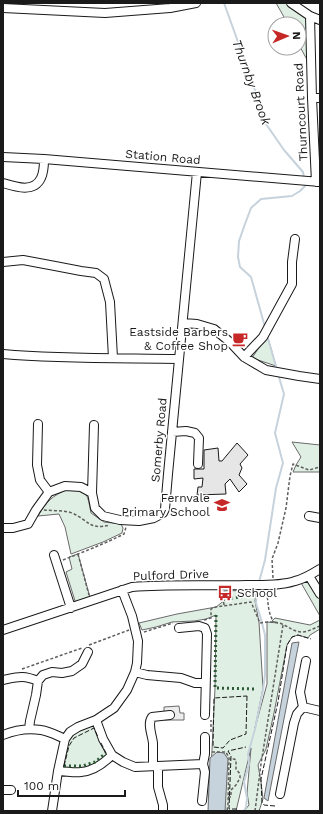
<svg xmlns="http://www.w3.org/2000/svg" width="323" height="814" viewBox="0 0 323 814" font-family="'Work Sans',sans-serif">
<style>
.green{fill:#e0efe3;stroke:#6a6a6a}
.parking{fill:#ededed;stroke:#6a6a6a}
.water{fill:#c6d2dc;stroke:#6a6a6a}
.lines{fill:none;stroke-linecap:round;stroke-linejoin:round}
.stream{stroke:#c6d2dc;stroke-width:2}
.building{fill:#e6e6e6;stroke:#1a1a1a}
.minor-casing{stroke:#1a1a1a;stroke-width:10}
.path{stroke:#5f5f5f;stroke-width:1.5;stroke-dasharray:3 2;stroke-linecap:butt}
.minor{stroke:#fff;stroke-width:8}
.hedge{stroke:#2b5a34;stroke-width:3;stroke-dasharray:2 3;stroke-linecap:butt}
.fence{stroke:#1a1a1a;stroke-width:1;stroke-dasharray:5 2;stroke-linecap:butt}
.labels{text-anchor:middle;stroke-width:3;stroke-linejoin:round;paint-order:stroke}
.street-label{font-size:12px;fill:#1a1a1a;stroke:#fff}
.poi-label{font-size:12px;fill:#1a1a1a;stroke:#fff;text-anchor:end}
.water-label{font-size:13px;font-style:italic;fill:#1a1a1a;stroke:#fff}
</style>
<rect width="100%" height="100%" fill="#fff"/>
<path class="green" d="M276 3H292L310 16 311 67 299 45V24H288Z
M266 337 268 338 276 366 252 358Z
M292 442 320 445V472H293L296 465 301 457Z
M68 489C89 491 87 494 91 513L104 522 121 524 123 528 122 533 103 542 71 554 65 527 59 514 38 516C47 501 52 496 68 489Z
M78 554 91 601 76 604 66 572 72 569 69 557Z
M309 576 320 594V616L300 581Z
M256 590 255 601 259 622 263 688 255 728 267 684V622L278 623 272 621 275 618 310 625 320 620V629L310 635 308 638 298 635 292 637 287 645 274 713 266 749 258 765 261 782 263 799 259 811H244L249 805 247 793 251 748 236 811H209L215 688 216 615 206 619 194 621 172 622 156 627 142 630 139 623 177 614 216 607 225 600 224 591Z
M96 720 112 755 97 767 60 771 65 739Z"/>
<path class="parking" d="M179 706 180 713H184V720H164V707Z"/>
<path class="water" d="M299 642 268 801 264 798 292 643Z
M217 752 224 753 228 759 225 811H208L210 758Z"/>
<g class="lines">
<path class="stream" d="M224 3 251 78 266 124 284 150 303 172 304 178
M265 327 251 277 240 267 238 257 239 241 245 224 251 208 261 199 292 196 300 191 305 186V182
M267 335 277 370
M259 582 265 560 276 488 283 463 275 433 284 394 278 374
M244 811 246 807 247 798 244 782 249 764 248 754 255 729 263 690 265 675V635L261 619 256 603 258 586"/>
</g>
<path class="building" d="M237 443 248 455 240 464 242 468 239 475 247 484 239 492 230 479 225 484 226 494 197 495 198 487H202L203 478 194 479V469H204V450L218 448 219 461H222Z"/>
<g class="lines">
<defs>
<path id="minor" d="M291 3 310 16 312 98 316 182
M3 8 105 13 170 8 196 3
M310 16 320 20
M312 98H320
M3 157 44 159 320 182
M3 183C16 187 34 193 41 178 44 172 44 165 44 159
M3 262 23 260 55 266 81 271 96 273 104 279 110 302 113 358
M183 323 197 324 214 329 230 342 244 357 266 370 299 376 320 379
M3 354C61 359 120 358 179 359
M244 357 263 337 292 284V262L295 239
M38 424 37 465 40 480 49 492
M172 432 186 431 195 433 199 438 198 464
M92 493 94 425
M309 516 320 518
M3 528H13L28 524 36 510 49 492 65 486 81 487 92 493 95 508 103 516 120 520 139 521 154 518 163 513 165 509 168 474 197 172
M54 555 71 608
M309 576 320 594
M179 628 199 626 205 628 207 634 205 715
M3 630 132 587C170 584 208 586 246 585 262 585 280 586 295 581 304 579 312 574 320 569
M135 672 147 675 181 678 195 683H205
M3 680C18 677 23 675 38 681
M303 707 320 711
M96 720 103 739 112 755 123 762 135 767 203 764
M29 729 30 721 36 695 38 681 43 675 52 672 62 673 72 671 82 664 88 652
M3 735C15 730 29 728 41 730 49 731 58 736 65 739
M153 766C153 758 153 750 153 743 152 734 147 724 152 717L170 715
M158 766V787L163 805V811
M58 771C66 771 74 773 81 772 94 771 104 763 112 755
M3 790H11
M280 794 294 723 297 714 303 707 300 692 306 661
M202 801 205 772 203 764 205 754V737
M52 811 58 771 65 739 70 732 78 727 96 720 114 708 127 690 135 672 137 663 138 641 132 616 122 590"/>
</defs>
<use href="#minor" class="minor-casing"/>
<path class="path" d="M44 510C53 511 64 510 72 513 90 521 88 530 110 525
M78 554 89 595
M63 560C83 552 104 544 124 534L126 527
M273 578 272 559 278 543 286 508 290 476 293 464 309 470 320 467
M223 592 224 606
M267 592C268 603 268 612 273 621
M204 620 211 618V609L216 607 251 602 260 623C267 622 275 621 282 624 289 627 294 632 302 632 308 632 314 628 320 626
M144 632 173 623
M89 645 129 630
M22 669 82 648
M211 732V720
M212 752H226L229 758 228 804 227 811
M228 797H231V790L236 785 240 778V774L236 769V760L234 759H230
M255 811 261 764 283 625"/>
<use href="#minor" class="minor"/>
<path class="hedge" d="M226 599 252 595
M216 615 215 688 255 689
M64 766H82L95 762 106 753"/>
<path class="fence" d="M247 696 246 734 230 740 223 748 213 747 214 698Z
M101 743 106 753
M64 766 69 746 74 738 94 728 98 737
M275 806 264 805 262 803 261 779 278 702 287 645 292 637 298 635 311 639
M237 809H229L231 756 228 751 246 747"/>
</g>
<defs>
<symbol id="cafe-bare" viewBox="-9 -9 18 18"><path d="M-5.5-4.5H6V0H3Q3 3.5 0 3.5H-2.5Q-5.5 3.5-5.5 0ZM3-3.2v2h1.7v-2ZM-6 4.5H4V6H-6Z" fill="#c62828" stroke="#fff" stroke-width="2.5" paint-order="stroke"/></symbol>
<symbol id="school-bare" viewBox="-9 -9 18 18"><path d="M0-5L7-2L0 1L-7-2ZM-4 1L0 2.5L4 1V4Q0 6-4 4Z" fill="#c62828" stroke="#fff" stroke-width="2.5" paint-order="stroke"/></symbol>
<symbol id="bus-bare" viewBox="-9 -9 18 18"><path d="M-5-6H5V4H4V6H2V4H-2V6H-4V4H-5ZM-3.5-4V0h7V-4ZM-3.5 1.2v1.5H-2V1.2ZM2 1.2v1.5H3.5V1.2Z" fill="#c62828" stroke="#fff" stroke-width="2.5" paint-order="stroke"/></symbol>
</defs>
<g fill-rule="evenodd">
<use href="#cafe-bare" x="229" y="328" width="22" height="22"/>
<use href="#school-bare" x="211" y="494" width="22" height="22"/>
<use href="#bus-bare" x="214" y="582" width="22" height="22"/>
</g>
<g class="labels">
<g class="street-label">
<text transform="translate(301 112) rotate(-93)" y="4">Thurncourt Road</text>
<text transform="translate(163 157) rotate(5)" y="4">Station Road</text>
<text transform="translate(159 440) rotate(-85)" y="4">Somerby Road</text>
<text transform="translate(171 575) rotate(-2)" y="4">Pulford Drive</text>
</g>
<g class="poi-label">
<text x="228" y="336">Eastside Barbers<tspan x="228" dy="14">&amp; Coffee Shop</tspan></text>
<text x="210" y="502">Fernvale<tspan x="210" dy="14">Primary School</tspan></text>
<text x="237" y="597" text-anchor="start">School</text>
</g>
<g class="water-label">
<text transform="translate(252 82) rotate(70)" y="5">Thurnby Brook</text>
</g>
</g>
<rect width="323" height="814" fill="none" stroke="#1a1a1a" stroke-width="8"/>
<g transform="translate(287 36) rotate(88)"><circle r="19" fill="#ffffff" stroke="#a3a3a3"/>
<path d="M0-3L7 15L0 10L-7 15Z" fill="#c62828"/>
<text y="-6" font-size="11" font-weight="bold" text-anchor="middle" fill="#1a1a1a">N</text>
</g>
<path d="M18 790v6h107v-6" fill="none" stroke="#1a1a1a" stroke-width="2"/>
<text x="24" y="790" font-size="12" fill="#1a1a1a" stroke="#ffffff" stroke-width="3" paint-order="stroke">100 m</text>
</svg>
